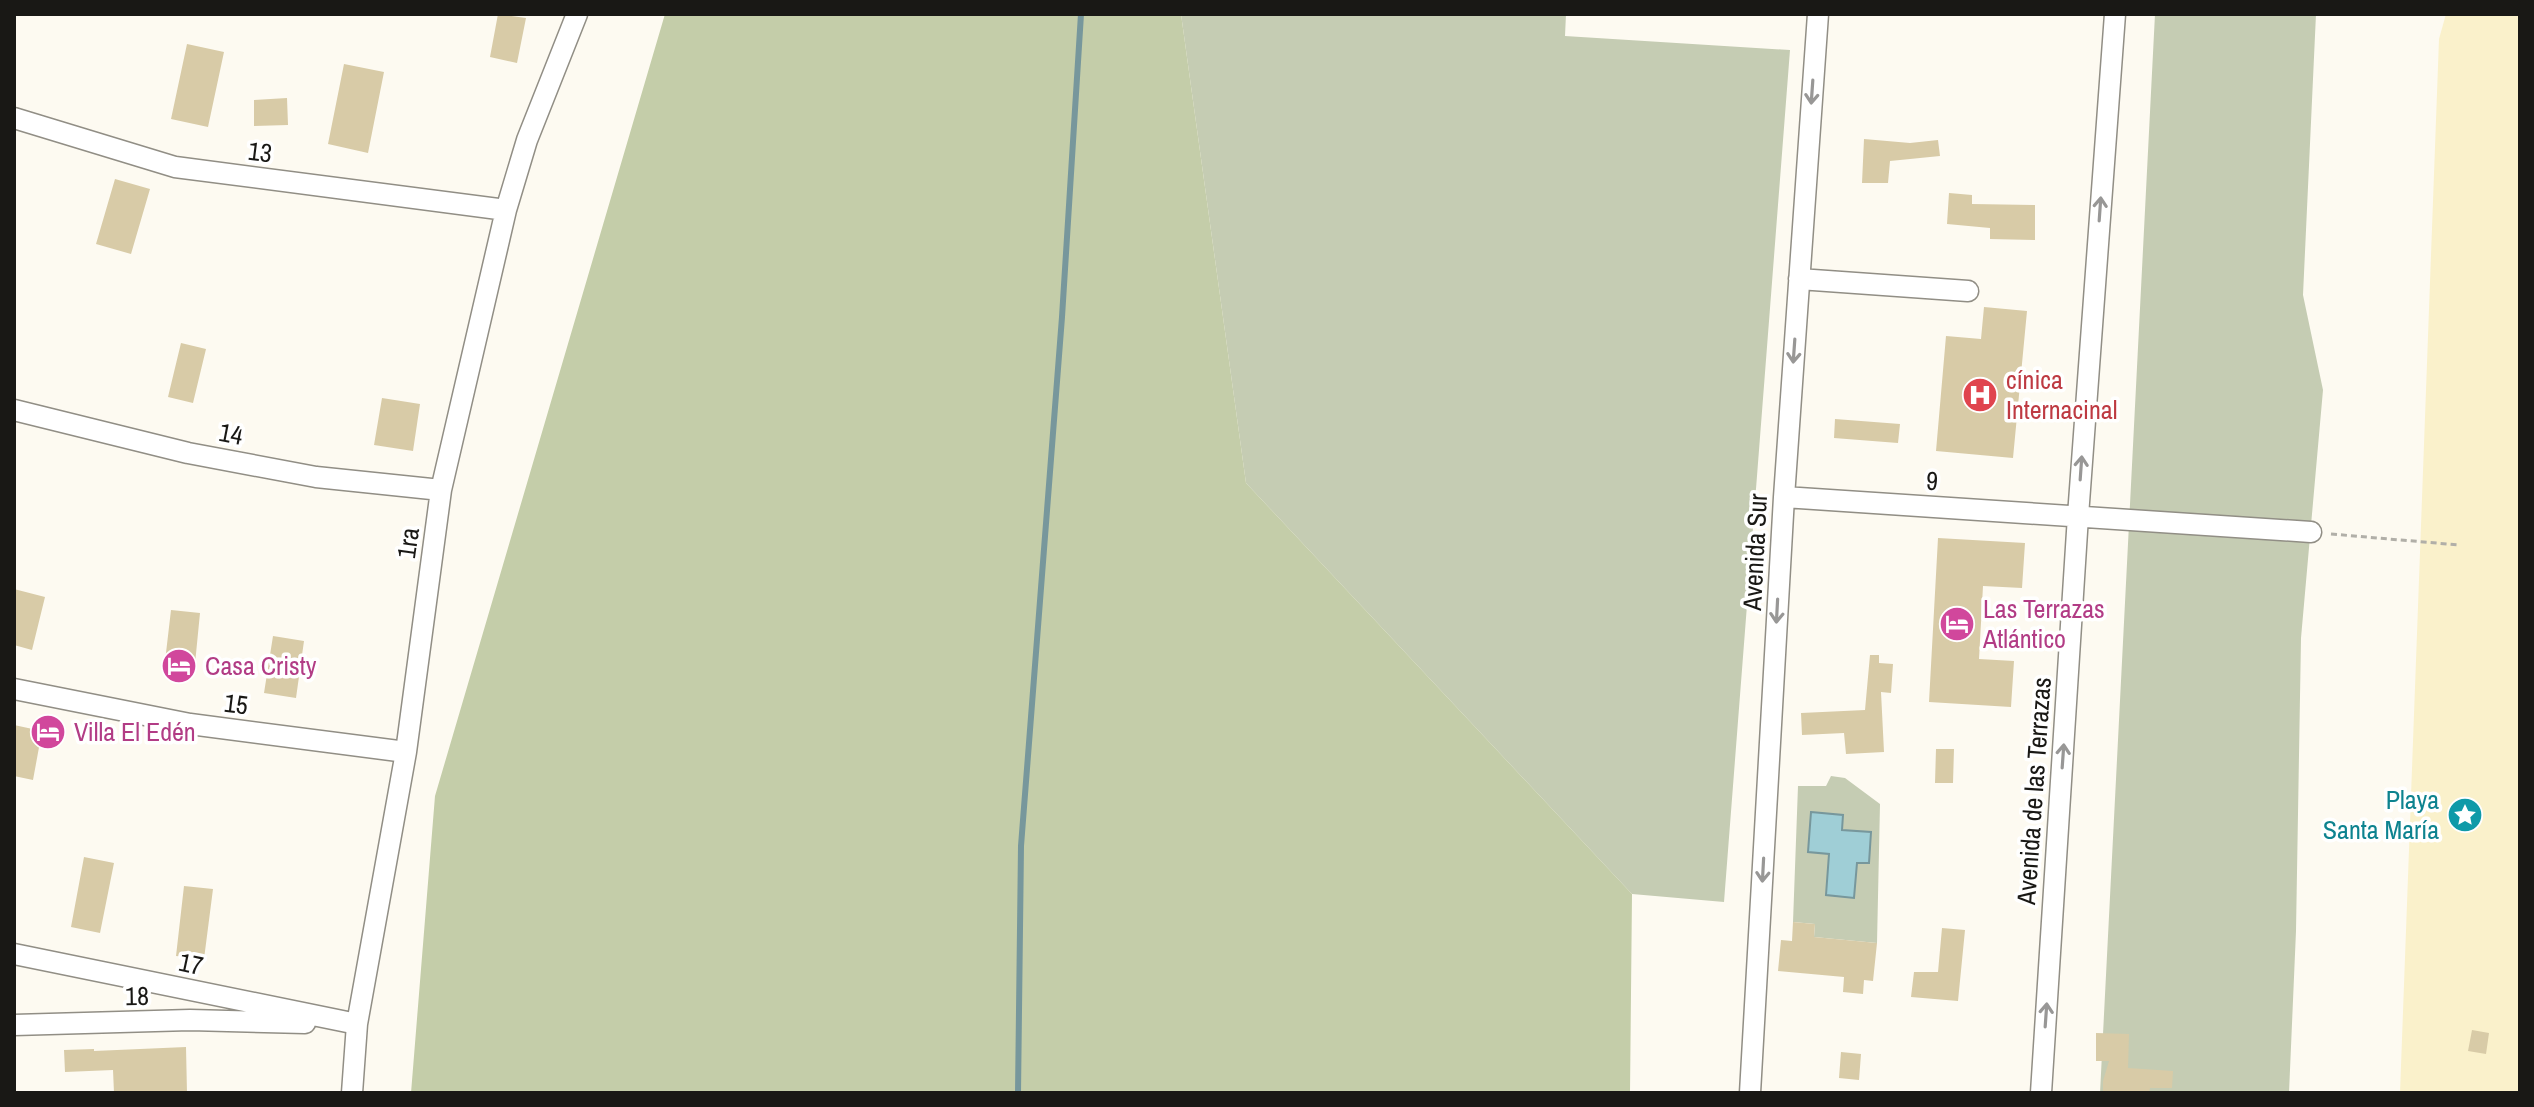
<svg xmlns="http://www.w3.org/2000/svg" width="2534" height="1107" viewBox="0 0 2534 1107" font-family="'Archivo Narrow',sans-serif">
<style>
.green{fill:#c5ccb3}
.forest{fill:#c4cda9}
.sand{fill:#faf1cb}
.water{fill:#9fced6;stroke:#77979c;stroke-width:2}
.lines{fill:none;stroke-linecap:round;stroke-linejoin:round}
.stream{stroke:#77979c;stroke-width:6}
.building{fill:#d8cba7}
.minor-casing{stroke:#918e85;stroke-width:23}
.path{stroke:#b1afa8;stroke-width:3;stroke-dasharray:6 4;stroke-linecap:butt}
.minor{stroke:#fff;stroke-width:20}
.oneway{stroke:#989796}
.labels{text-anchor:middle;stroke-width:7;stroke-linejoin:round;paint-order:stroke}
.street-label{font-size:26px;fill:#191815;stroke:#fff}
.health-label{font-size:26px;fill:#be3a42;stroke:#fff;text-anchor:start}
.hotel-label{font-size:26px;fill:#b23c85;stroke:#fff;text-anchor:start}
.culture-label{font-size:26px;fill:#0d838f;stroke:#fff;text-anchor:end}
</style>
<rect width="100%" height="100%" fill="#fdfaf1"/>
<path class="green" d="M1181 14H1566L1565 36 1790 50 1724 902 1632 894 1246 483Z
M2155 14H2316L2303 295 2323 390 2301 638 2296 931 2289 1093H2100Z
M1831 776 1845 778 1880 804 1877 943 1814 937 1815 924 1793 922 1798 786H1826Z"/>
<path class="forest" d="M665 14H1181L1246 483 1632 894 1630 1093H411L435 796Z"/>
<path class="sand" d="M2446 14H2520V1093H2400L2439 39Z"/>
<path class="water" d="M1811 812 1843 815 1842 830 1871 832 1869 863H1857L1854 898 1826 895 1829 854 1808 852Z"/>
<g class="lines">
<path class="stream" d="M1018 1093 1021 846 1062 317 1081 14"/>
</g>
<path class="building" d="M498 14 526 18 517 63 490 57Z
M187 44 224 52 208 127 171 119Z
M344 64 384 72 368 153 328 144Z
M287 98 288 125 254 126V100Z
M1864 139 1910 143 1938 140 1940 156 1890 161 1888 183H1862Z
M115 179 150 189 131 254 96 244Z
M1949 193 1972 195V204L2035 205V240L1990 239V228L1947 224Z
M1984 307 2027 311 2013 458 1936 451 1946 336 1981 339Z
M181 343 206 349 193 403 168 397Z
M382 398 420 404 413 451 374 445Z
M1835 419 1900 424 1898 443 1834 438Z
M1938 538 2025 543 2022 588 1983 586 1979 659 2014 661 2011 707 1929 702Z
M14 589 45 597 32 650 14 645Z
M171 610 200 613 194 674 164 670Z
M273 636 304 641 296 698 264 693Z
M1870 655H1879V663L1893 664 1891 693 1881 692 1884 752 1846 754 1844 733 1802 735 1801 713 1865 710Z
M14 725 42 731 33 780 14 776Z
M1936 749H1954L1953 783H1935Z
M84 857 114 863 100 933 71 927Z
M184 886 213 889 204 959 176 956Z
M1793 922 1815 924 1814 937 1877 943 1873 981 1864 980 1863 994 1843 992 1844 977 1778 971 1781 940 1792 941Z
M1942 928 1965 930 1958 1001 1911 997 1914 972H1938Z
M2472 1030 2489 1033 2486 1054 2468 1051Z
M2096 1033 2129 1034 2128 1068 2173 1071 2172 1088H2150L2149 1093H2103V1081L2109 1061H2096Z
M186 1047 187 1093H114L113 1070 65 1072 64 1050 94 1049V1051Z
M1841 1052 1861 1054 1859 1080 1839 1078Z"/>
<g class="lines">
<defs>
<path id="minor" d="M14 118 175 167 506 210
M1799 279 1968 291
M14 410 188 453 316 477 441 490
M1784 497 2311 532
M14 689 190 724 406 752
M14 954 357 1024
M14 1025 190 1020 305 1023
M352 1093 357 1024 406 752 441 490 506 210 527 140 577 14
M1750 1093 1784 497 1818 14
M2041 1093 2078 516 2115 14"/>
</defs>
<use href="#minor" class="minor-casing"/>
<path class="path" d="M2331 534 2459 545"/>
<use href="#minor" class="minor"/>
</g>
<defs><path id="oneway-shaft" d="M-6 0H5M1.5-3L5.5 0L1.5 3" fill="none" stroke-width="1.6" stroke-linecap="round" stroke-linejoin="round" transform="scale(2)"/></defs>
<g class="oneway">
<use href="#oneway-shaft" transform="translate(1812 92) rotate(94)"/>
<use href="#oneway-shaft" transform="translate(2100 209) rotate(-86)"/>
<use href="#oneway-shaft" transform="translate(1794 351) rotate(94)"/>
<use href="#oneway-shaft" transform="translate(2081 468) rotate(-86)"/>
<use href="#oneway-shaft" transform="translate(1777 611) rotate(93)"/>
<use href="#oneway-shaft" transform="translate(2063 756) rotate(-86)"/>
<use href="#oneway-shaft" transform="translate(1763 870) rotate(93)"/>
<use href="#oneway-shaft" transform="translate(2046 1015) rotate(-86)"/>
</g>
<defs>
<symbol id="hospital-disc" viewBox="-11 -11 22 22"><circle r="9.5" fill="#e0444e" stroke="#fff"/><path d="M-5-5h3v3.5h4V-5h3V5h-3V1.5h-4V5h-3Z" fill="#fff"/></symbol>
<symbol id="hotel-disc" viewBox="-11 -11 22 22"><circle r="9.5" fill="#d1479c" stroke="#fff"/><path d="M-6-4.5h1.5V1H6V5H4.5V3h-9V5H-6ZM-4 0a1.8 1.8 0 1 1 3.6 0ZM.5 0V-2.5h3Q6-2.5 6 0Z" fill="#fff"/></symbol>
<symbol id="sight-disc" viewBox="-11 -11 22 22"><circle r="9.5" fill="#0f9aa8" stroke="#fff"/><path d="M0-6L1.8-2.2L6-1.7L2.9 1.2L3.7 5.4L0 3.3L-3.7 5.4L-2.9 1.2L-6-1.7L-1.8-2.2Z" fill="#fff"/></symbol>
</defs>
<g fill-rule="evenodd">
<use href="#hospital-disc" x="1960" y="375" width="40" height="40"/>
<use href="#hotel-disc" x="1937" y="604" width="40" height="40"/>
<use href="#hotel-disc" x="159" y="646" width="40" height="40"/>
<use href="#hotel-disc" x="28" y="712" width="40" height="40"/>
<use href="#sight-disc" x="2445" y="795" width="40" height="40"/>
</g>
<g class="labels">
<g class="street-label">
<text transform="translate(260 152) rotate(7)" y="9">13</text>
<text transform="translate(231 434) rotate(11)" y="9">14</text>
<text transform="translate(1932 481) rotate(4)" y="9">9</text>
<text transform="translate(408 543) rotate(-82)" y="9">1ra</text>
<text transform="translate(1755 552) rotate(-87)" y="9">Avenida Sur</text>
<text transform="translate(236 704) rotate(7)" y="9">15</text>
<text transform="translate(2034 791) rotate(-86)" y="9">Avenida de las Terrazas</text>
<text transform="translate(191 964) rotate(12)" y="9">17</text>
<text transform="translate(137 996) rotate(-1)" y="9">18</text>
</g>
<g class="health-label">
<text x="2006" y="389">cínica<tspan x="2006" dy="30">Internacinal</tspan></text>
</g>
<g class="hotel-label">
<text x="1983" y="618">Las Terrazas<tspan x="1983" dy="30">Atlántico</tspan></text>
<text x="205" y="675">Casa Cristy</text>
<text x="74" y="741">Villa El Edén</text>
</g>
<g class="culture-label">
<text x="2439" y="809">Playa<tspan x="2439" dy="30">Santa María</tspan></text>
</g>
</g>
<rect width="2534" height="1107" fill="none" stroke="#191815" stroke-width="32"/>
</svg>
